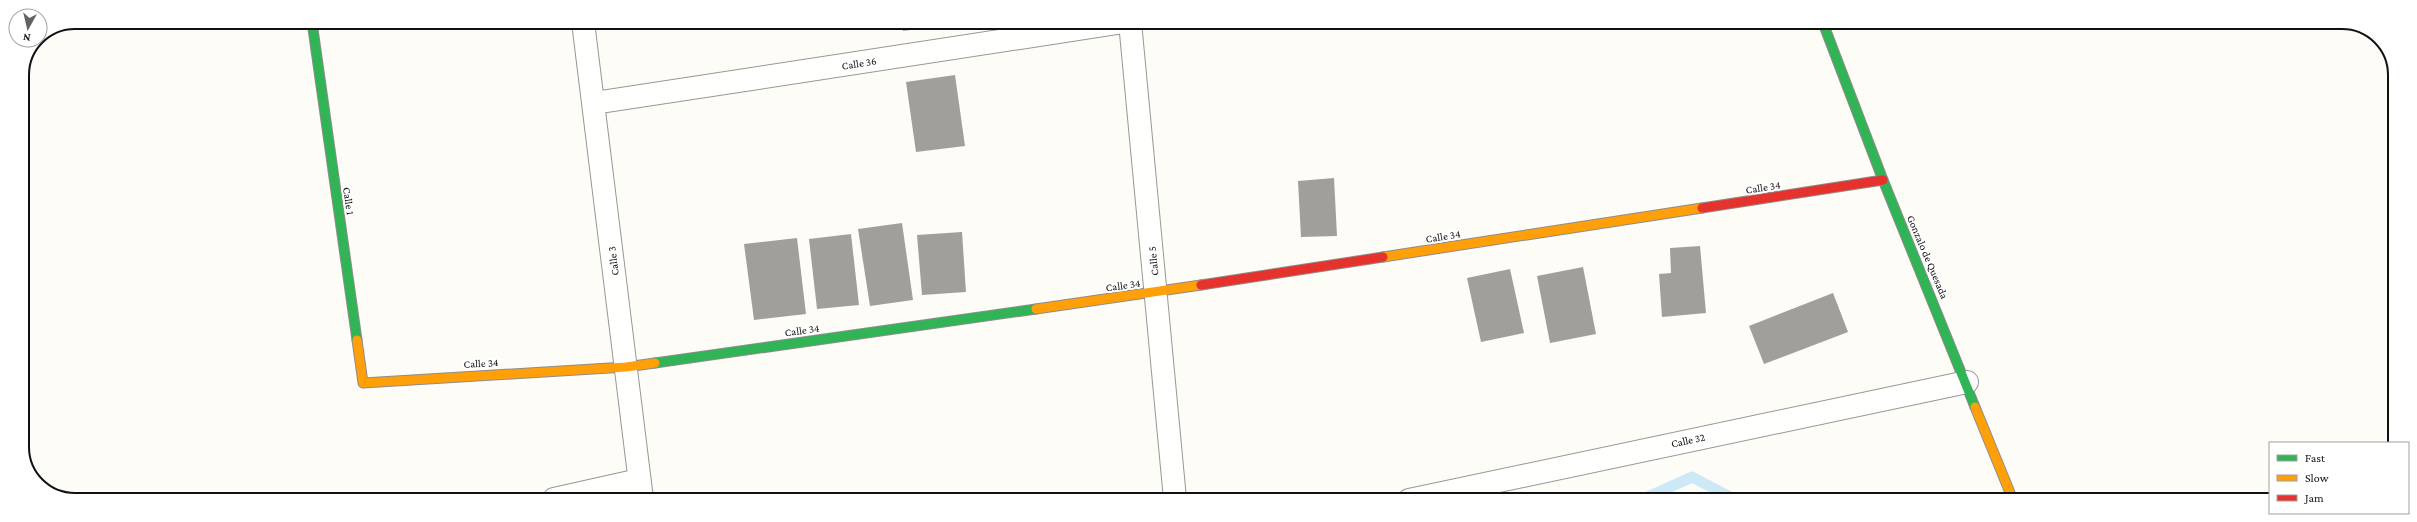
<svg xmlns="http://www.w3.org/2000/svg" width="2417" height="522" viewBox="0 0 2417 522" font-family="'Crimson Pro',serif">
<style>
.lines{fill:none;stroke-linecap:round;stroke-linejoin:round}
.stream{stroke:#cde8f7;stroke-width:11}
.building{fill:#a19f9c}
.lane-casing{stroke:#979795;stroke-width:24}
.street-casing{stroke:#979795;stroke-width:24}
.fast-casing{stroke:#8e8d8b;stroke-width:11}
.slow-casing{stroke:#8e8d8b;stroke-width:11}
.jam-casing{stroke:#8e8d8b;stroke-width:11}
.lane{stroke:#fffffe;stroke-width:22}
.street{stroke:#fffffe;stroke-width:22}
.fast{stroke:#30b455;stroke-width:9}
.slow{stroke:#ff9f0a;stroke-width:9}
.jam{stroke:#e5322d;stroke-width:9}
.labels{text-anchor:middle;stroke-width:4;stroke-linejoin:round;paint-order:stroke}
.street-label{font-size:11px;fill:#111;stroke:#fff}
.rim{fill:none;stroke:#111;stroke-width:2}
</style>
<rect width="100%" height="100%" fill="#fdfcf7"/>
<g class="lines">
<path class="stream" d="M1641 500 1692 477 1736 500"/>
</g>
<path class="building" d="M901 22H944V26L903 31Z
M955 75 965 146 916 152 906 82Z
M1334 178 1337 236 1301 237 1298 181Z
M902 223 913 300 870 306 858 229Z
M962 232 966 292 922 295 917 235Z
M851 234 859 305 817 309 809 239Z
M797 238 806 314 754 320 744 244Z
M1700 246 1706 313 1662 317 1659 274 1671 273 1670 248Z
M1583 267 1596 334 1550 343 1537 276Z
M1510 269 1524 333 1481 342 1467 278Z
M1833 293 1848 332 1764 364 1749 326Z"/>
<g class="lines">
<defs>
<path id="lane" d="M554 499 639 480"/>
<path id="street" d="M583 22 642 499
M1130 22 1175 499
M594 103 1124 22
M1409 500 1967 382"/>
<path id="fast" d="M312 22 357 340
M1823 23 1883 180 1975 407
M655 363 1036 309"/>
<path id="slow" d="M1383 257 1702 208
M1036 309 1201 285
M357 340 363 383 626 367 655 363
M1975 407 2013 500"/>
<path id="jam" d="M1702 208 1883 180
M1201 285 1383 257"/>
</defs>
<use href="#lane" class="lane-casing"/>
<use href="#street" class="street-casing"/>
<use href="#fast" class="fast-casing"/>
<use href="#slow" class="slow-casing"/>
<use href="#jam" class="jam-casing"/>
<use href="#lane" class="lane"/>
<use href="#street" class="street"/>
<use href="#fast" class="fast"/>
<use href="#slow" class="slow"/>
<use href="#jam" class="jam"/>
</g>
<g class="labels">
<g class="street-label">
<text transform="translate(859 63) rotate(-9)" y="4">Calle 36</text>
<text transform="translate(1763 187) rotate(-9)" y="4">Calle 34</text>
<text transform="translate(349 201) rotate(82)" y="4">Calle 1</text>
<text transform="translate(1443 236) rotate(-9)" y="4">Calle 34</text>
<text transform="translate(1928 257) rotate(67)" y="4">Gonzalo de Quesada</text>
<text transform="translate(613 261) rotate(-97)" y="4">Calle 3</text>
<text transform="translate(1153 261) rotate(-96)" y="4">Calle 5</text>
<text transform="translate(1123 285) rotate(-8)" y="4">Calle 34</text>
<text transform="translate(802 330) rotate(-8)" y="4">Calle 34</text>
<text transform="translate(481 363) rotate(-3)" y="4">Calle 34</text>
<text transform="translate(1688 440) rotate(-12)" y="4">Calle 32</text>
</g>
</g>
<path d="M0 0H2417V522H0ZM75 29H2342A46 46 0 0 1 2388 75V447A46 46 0 0 1 2342 493H75A46 46 0 0 1 29 447V75A46 46 0 0 1 75 29Z" fill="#fff" fill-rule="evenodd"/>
<path class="rim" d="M75 29H2342A46 46 0 0 1 2388 75V447A46 46 0 0 1 2342 493H75A46 46 0 0 1 29 447V75A46 46 0 0 1 75 29Z"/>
<rect x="2269" y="442" width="140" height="72" fill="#ffffff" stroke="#a0a0a0"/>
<rect x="2277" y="455" width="20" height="6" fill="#30b455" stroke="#a0a0a0"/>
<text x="2305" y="462" font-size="12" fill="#111111">Fast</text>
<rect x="2277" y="475" width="20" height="6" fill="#ff9f0a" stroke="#a0a0a0"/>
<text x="2305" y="482" font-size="12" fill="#111111">Slow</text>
<rect x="2277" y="495" width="20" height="6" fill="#e5322d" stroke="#a0a0a0"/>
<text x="2305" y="502" font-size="12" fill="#111111">Jam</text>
<g transform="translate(28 28) rotate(188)"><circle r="19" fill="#ffffff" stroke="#a0a0a0"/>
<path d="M0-3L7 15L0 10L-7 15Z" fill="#646362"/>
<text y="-6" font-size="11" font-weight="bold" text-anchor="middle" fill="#111111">N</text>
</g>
</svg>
